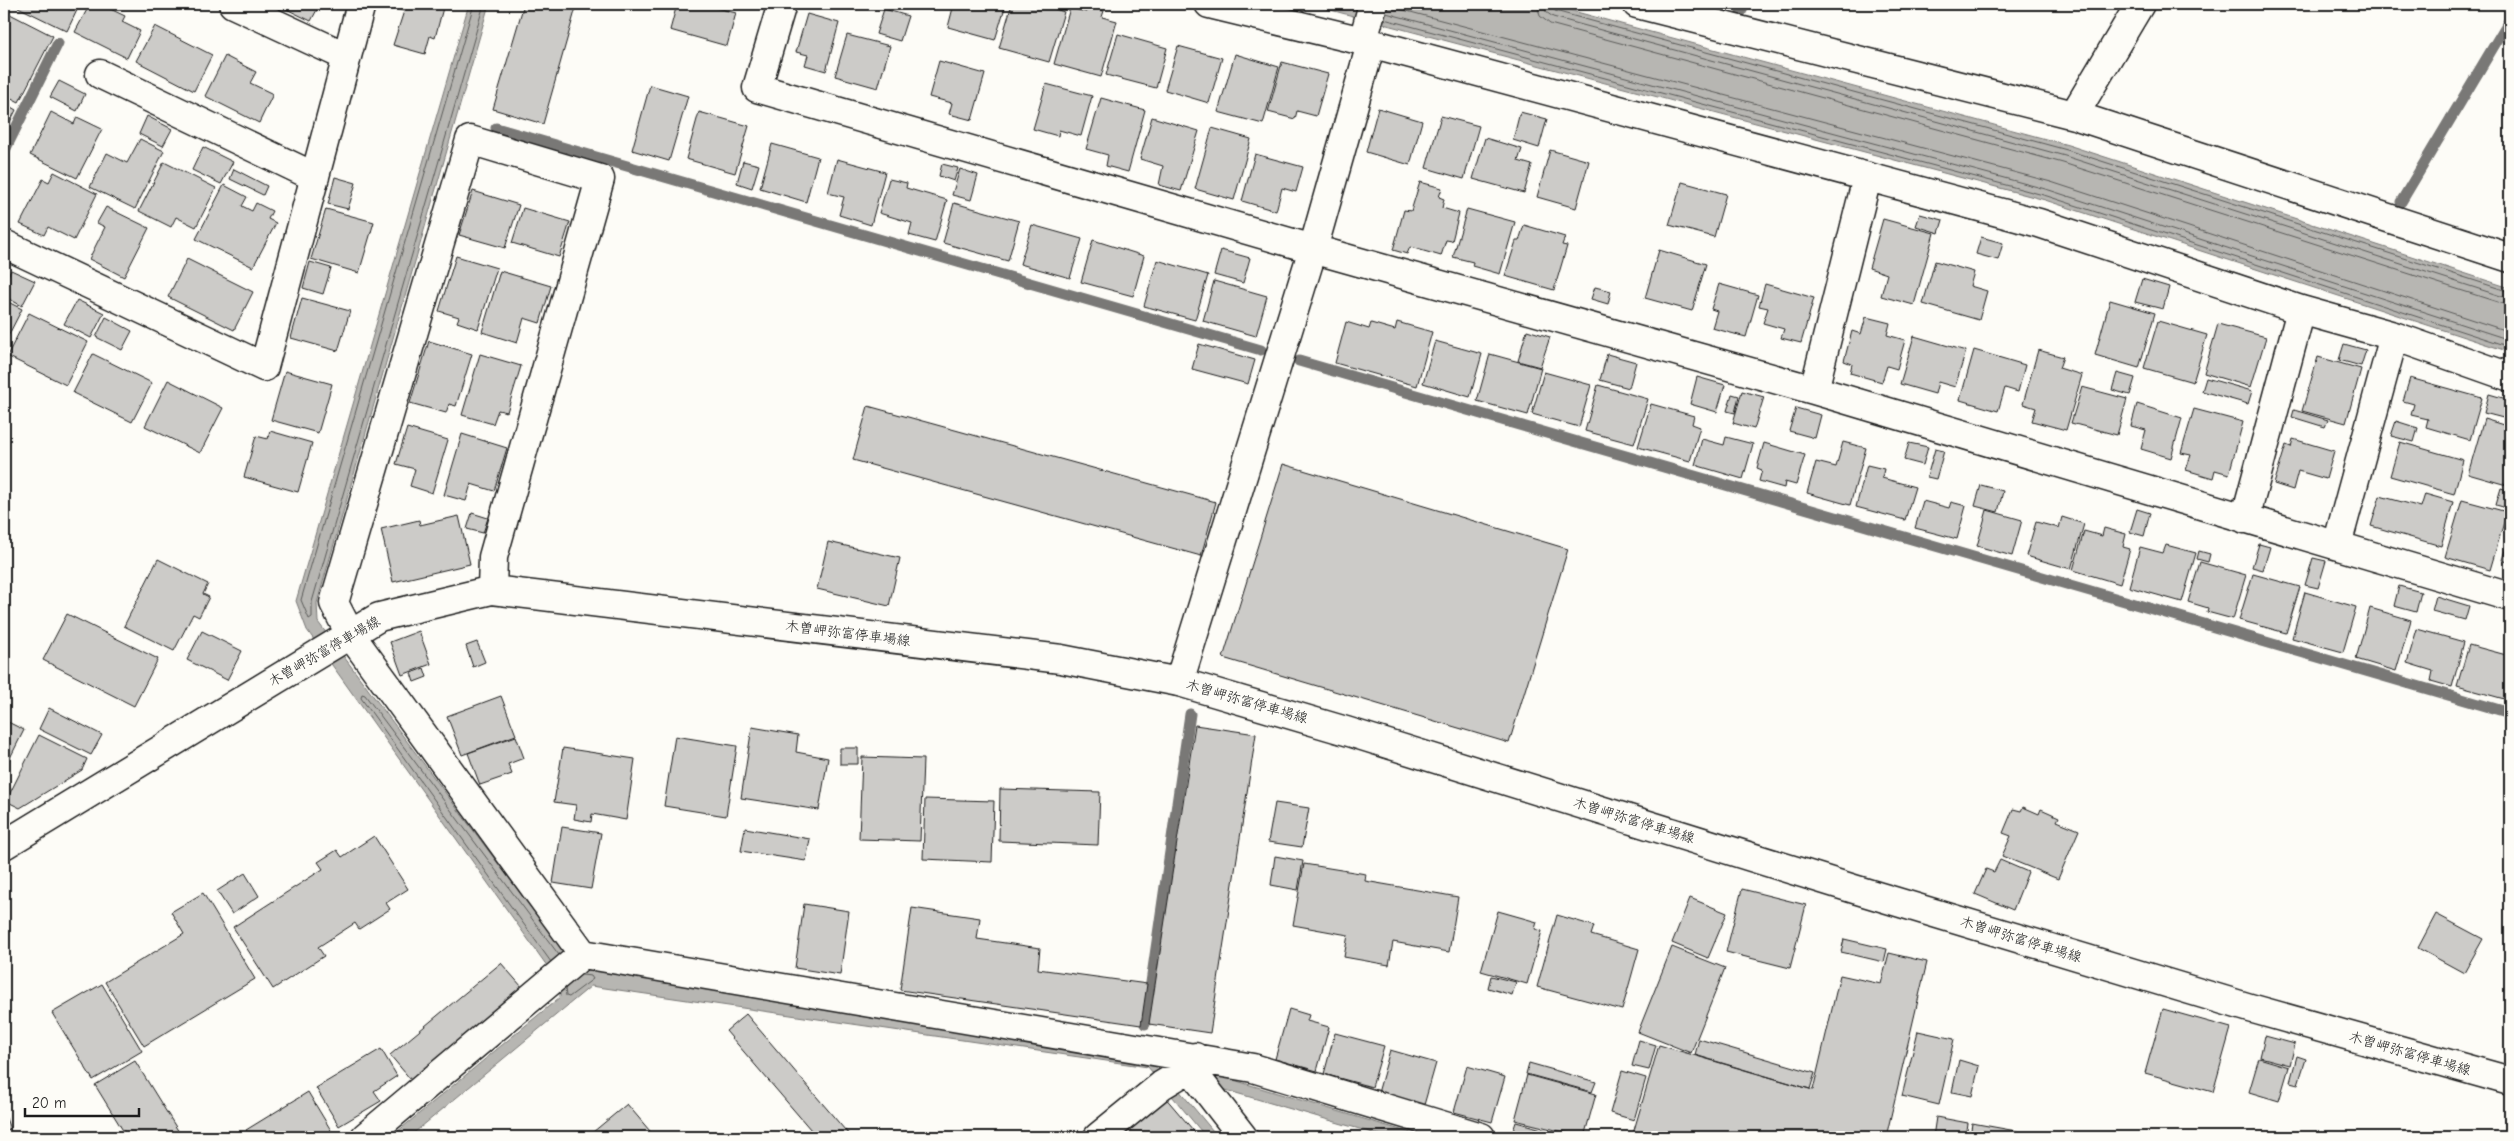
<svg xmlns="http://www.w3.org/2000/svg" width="2514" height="1141" viewBox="0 0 2514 1141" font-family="'Comic Neue','Klee One',sans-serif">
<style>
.water{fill:#b7b6b2;stroke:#797876}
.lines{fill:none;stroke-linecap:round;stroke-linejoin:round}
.shore{stroke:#5a5a58;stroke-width:1}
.stream{stroke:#797876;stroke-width:11}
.building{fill:#cccbc8;stroke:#1c1c1c}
.minor-casing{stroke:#1c1c1c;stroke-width:31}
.major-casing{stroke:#1c1c1c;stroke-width:31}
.minor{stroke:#fdfcf7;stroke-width:28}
.major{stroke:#fdfcf7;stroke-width:28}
.labels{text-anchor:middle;stroke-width:5;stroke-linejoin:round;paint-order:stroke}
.street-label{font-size:14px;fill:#1c1c1c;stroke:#fdfcf7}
</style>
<rect width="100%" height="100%" fill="#fdfcf7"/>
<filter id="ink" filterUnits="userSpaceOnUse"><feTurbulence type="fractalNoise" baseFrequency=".02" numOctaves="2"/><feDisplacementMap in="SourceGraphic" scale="10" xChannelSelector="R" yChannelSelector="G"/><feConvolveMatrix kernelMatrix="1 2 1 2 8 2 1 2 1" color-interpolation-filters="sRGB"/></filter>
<g filter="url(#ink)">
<path class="water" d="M469 4H489L317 603 318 622 576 968 1150 1055 1424 1137H1387L1188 1079 1178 1089 1218 1137H1206L1148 1067 591 986 409 1137H391L560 997V984L307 630 296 601Z
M1308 4H1547L2068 145 2510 288V352L2045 200Z"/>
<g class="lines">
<path class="shore" d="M474 4 301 600 309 619 312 617V602L484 4
M1537 4 1540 16 1550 24 2063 163 2510 306
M1544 4 1546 12 1553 17 2065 156 2510 299
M1550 4 1555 11 2067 150 2510 292
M1388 6 2051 182 2510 332
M1386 13 2049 190 2510 340
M1384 19 2047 196 2510 347
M551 962 361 698 362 694 365 695 559 955
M565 988 566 996 569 997 593 979 591 976 582 975"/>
<path class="stream" d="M1741 12 1745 4
M496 128 1261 350
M4 152 58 43
M2401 202 2510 19
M1299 361 2510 713
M1145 1024 1190 714"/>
</g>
<path class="building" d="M20 4H80L67 31 18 7Z
M90 4H100L125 16 122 22 140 31 127 58 75 32Z
M276 4H320L311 21Z
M398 4H444L435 38 430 36 425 54 393 45 404 11 396 9Z
M524 4H577L543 124 493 109Z
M677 4H702L736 13 727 46 670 30Z
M954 4H1006L995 40 948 27Z
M1012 4H1050L1049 7 1064 12 1049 62 999 48Z
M1088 6 1104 11 1102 17 1117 21 1101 77 1054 64 1070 8 1086 12Z
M884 9 908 16 900 41 876 34Z
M10 14 53 36 19 102 4 94V26Z
M807 14 839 23 826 71 805 65 808 55 796 52Z
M155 26 212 55 194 91 136 61Z
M1118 34 1167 48 1156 88 1106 75Z
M847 35 890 46 878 88 835 76Z
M1178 46 1222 58 1209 103 1165 90Z
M1235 54 1279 67 1263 124 1218 112Z
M225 56 256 72 250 83 273 94 259 123 205 96Z
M939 61 985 74 972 120 949 114 952 103 929 97Z
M1282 62 1328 74 1316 116 1297 111 1295 119 1268 112Z
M59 81 85 94 77 111 50 97Z
M1046 84 1092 96 1081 136 1059 130 1058 136 1033 129Z
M650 85 688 96 669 161 632 150Z
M1101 98 1145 110 1128 172 1106 166 1108 155 1086 149Z
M4 103 16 110 4 134Z
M1378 108 1422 121 1410 165 1366 152Z
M51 112 74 124 77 117 102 129 77 178 30 155Z
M699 112 749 126 735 173 686 159Z
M1520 112 1547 119 1539 148 1513 140Z
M147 116 172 129 163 146 139 134Z
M1441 116 1479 126 1464 179 1426 168Z
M1152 117 1199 131 1181 191 1159 185 1163 166 1140 159Z
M1212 128 1251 139 1234 200 1195 189Z
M1485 138 1522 149 1518 161 1532 165 1524 193 1473 179Z
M140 139 164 151 135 209 90 187 107 153 127 163Z
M772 144 818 157 806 202 760 188Z
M203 147 233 162 221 184 192 170Z
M1550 150 1589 161 1576 208 1537 197Z
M1255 154 1303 167 1296 192 1282 188 1276 211 1242 201Z
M837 159 885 172 871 225 839 215 844 197 828 193Z
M743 161 759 165 752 188 737 183Z
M164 162 216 188 196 227 176 217 171 227 139 211Z
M942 164 958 168 954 181 939 176Z
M234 169 267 186 263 195 230 179Z
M960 169 978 175 971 200 952 195Z
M54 172 97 194 74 240 48 227 44 235 20 224 43 179 49 182Z
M335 177 356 183 348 209 328 204Z
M889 179 907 183 906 188 947 200 935 242 909 235 912 223 879 213Z
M1420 182 1442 188 1439 197 1444 199 1442 208 1459 213 1452 241 1446 240 1441 256 1410 247 1407 254 1393 250 1404 210 1411 211Z
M1682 182 1726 194 1714 237 1669 225Z
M224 185 247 197 242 206 252 211 256 203 272 211 268 219 276 223 253 267 196 239Z
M473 191 519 205 505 248 459 235Z
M954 203 1019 221 1008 261 943 243Z
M106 207 149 228 124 277 89 259 105 227 97 223Z
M523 208 570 222 559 257 512 243Z
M326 209 374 222 359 273 311 259Z
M1467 209 1515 222 1500 274 1472 266 1473 262 1453 257Z
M1920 214 1943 220 1939 233 1916 226Z
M1883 219 1934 233 1914 305 1881 296 1887 274 1869 268Z
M1032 225 1082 239 1070 278 1020 264Z
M1524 225 1565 237 1562 245 1567 246 1554 290 1505 276 1516 241H1519Z
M1981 237 2003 243 1998 260 1976 254Z
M1093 240 1144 256 1133 296 1081 282Z
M1221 250 1250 258 1243 283 1214 275Z
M1659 250 1706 264 1692 311 1645 298Z
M456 256 497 268 478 329 457 322 459 317 439 311Z
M187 259 253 292 234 330 168 297Z
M1157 260 1208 275 1195 320 1144 306Z
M1935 261 1974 272 1970 286 1987 291 1979 320 1923 304Z
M310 262 331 268 323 294 303 288Z
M11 270 35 281 22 306 4 296V284Z
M500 271 551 286 540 323 524 318 517 343 482 332Z
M2142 279 2169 287 2163 309 2135 302Z
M1214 281 1267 296 1256 336 1203 321Z
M1719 284 1758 295 1746 337 1712 328 1717 311 1711 309Z
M1765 284 1814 298 1801 343 1781 338 1784 329 1763 323 1768 308 1759 306Z
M1595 287 1611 291 1608 304 1591 299Z
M302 298 350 311 338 351 291 338Z
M4 300 22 309 4 344Z
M77 300 104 313 91 338 64 324Z
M2110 300 2155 313 2139 368 2095 355Z
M29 313 88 342 66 385 7 356Z
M106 317 132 331 122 350 96 337Z
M1866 317 1890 323 1887 335 1905 340 1897 369 1887 366 1882 382 1850 373 1852 364 1844 361 1852 331 1861 334Z
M2158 321 2207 335 2193 382 2144 368Z
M1346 322 1369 329 1371 323 1395 330 1397 322 1432 332 1417 386 1335 363Z
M2218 324 2266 337 2251 387 2204 373Z
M1527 330 1550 337 1540 367 1518 361Z
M1914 336 1966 351 1955 387 1938 382 1935 394 1900 384Z
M429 341 472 354 456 406 449 404 446 413 410 403Z
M1435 341 1482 354 1470 397 1423 383Z
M1199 344 1255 360 1248 384 1192 369Z
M2344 344 2366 350 2361 366 2339 360Z
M1974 350 2025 365 2018 392 2005 388 1998 411 1960 400Z
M2038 350 2063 357 2059 368 2082 375 2066 430 2032 421 2036 408 2023 404Z
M93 354 152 383 132 422 73 393Z
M480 354 521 366 507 412 498 410 493 424 462 415Z
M1490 354 1541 368 1528 415 1477 401Z
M1607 354 1636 362 1629 388 1600 380Z
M2318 357 2361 369 2346 423 2302 411Z
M285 371 332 384 318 433 271 420Z
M1544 372 1591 385 1579 427 1532 414Z
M2117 373 2135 378 2130 395 2112 390Z
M1697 377 1725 385 1717 412 1690 404Z
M2206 378 2252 391 2248 404 2202 391Z
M2410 378 2482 398 2470 440 2426 427 2428 419 2411 415 2414 404 2403 401Z
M168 380 223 408 200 453 145 426Z
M1598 385 1648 399 1634 444 1585 431Z
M2082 387 2127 399 2117 435 2071 423Z
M1742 391 1764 397 1754 429 1733 423Z
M1732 394 1739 396 1735 413 1727 411Z
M2489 394 2510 400 2507 419 2484 413Z
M1651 404 1694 416 1692 424 1700 427 1690 461 1638 447Z
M2137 404 2182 418 2171 458 2141 449 2146 430 2131 426Z
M868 406 1216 502 1201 556 853 460Z
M1796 408 1821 415 1815 438 1789 431Z
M2194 409 2243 422 2229 474 2215 470 2213 478 2186 470 2191 455 2181 453Z
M2294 410 2328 420 2325 427 2292 417Z
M2484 419 2510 427V486L2468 474Z
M2396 421 2418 428 2414 442 2391 436Z
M407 428 448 440 432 493 410 486 415 469 396 464Z
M270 431 312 443 298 492 244 477 256 436 268 439Z
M462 434 507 448 494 491 471 484 466 501 444 495Z
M1726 437 1753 444 1743 479 1695 465 1702 439 1724 445Z
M2293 439 2334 451 2326 479 2298 471 2293 490 2274 484 2286 445 2291 447Z
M1843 442 1866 448 1850 505 1807 493 1816 462 1836 467Z
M2400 442 2463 460 2454 494 2390 476Z
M1764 443 1805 455 1796 485 1785 482 1784 488 1759 481 1762 470 1757 468Z
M1909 443 1928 447 1923 465 1904 460Z
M1935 449 1944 451 1936 479 1927 477Z
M1283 464 1568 549 1509 743 1223 658Z
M1867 465 1884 469 1882 478 1915 487 1905 520 1856 507Z
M1981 485 2003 491 1998 512 1975 506Z
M2501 488 2510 491V509L2496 505Z
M2425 494 2453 502 2441 546 2371 526 2380 496 2421 507Z
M2462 500 2507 512 2490 570 2445 557Z
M1923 501 1949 508 1951 502 1966 506 1957 539 1915 528Z
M2137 509 2150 513 2144 536 2130 532Z
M1987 510 2022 520 2012 556 1977 546Z
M472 513 488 518 483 533 467 529Z
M459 516 470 564 393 582 381 529 419 520 420 525Z
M2062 517 2084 524 2071 569 2026 556 2036 522 2059 528Z
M2104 528 2126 534 2123 547 2130 549 2120 584 2073 570 2084 531 2102 536Z
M2510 533V563L2502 560Z
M828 542 900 558 889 606 817 589Z
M2259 544 2270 547 2263 570 2252 567Z
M2166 545 2196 553 2182 602 2129 587 2140 547 2163 553Z
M2199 551 2210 554 2208 562 2197 559Z
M2313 558 2326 561 2318 588 2305 585Z
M158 559 208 584 203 594 209 597 199 617 193 614 174 651 124 626Z
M2200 562 2246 575 2233 619 2207 612 2208 608 2188 602Z
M2253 574 2300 587 2286 633 2239 620Z
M2399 586 2421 592 2416 612 2394 606Z
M2305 592 2356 607 2343 652 2292 638Z
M2436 596 2469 606 2465 620 2432 611Z
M2370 608 2411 620 2396 671 2356 659Z
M67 614 158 659 134 706 43 660Z
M2417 629 2464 642 2452 687 2431 681 2433 671 2407 663Z
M202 631 242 651 227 680 187 660Z
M419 631 431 664 402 675 390 642Z
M477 642 485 662 473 667 466 646Z
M2469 645 2510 656 2508 700 2457 686Z
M424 668 427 677 414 682 411 673Z
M501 696 516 735 462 755 447 716Z
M49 708 102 735 91 755 39 729Z
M4 720 24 730 4 770Z
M1195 725 1256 734 1210 1033 1149 1024Z
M752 727 798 735 796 752 828 758 819 810 741 798Z
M39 735 87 759 82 770 20 808 6 801Z
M516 736 524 758 508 764 512 774 480 785 468 753Z
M675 736 737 746 726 816 664 806Z
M563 748 635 759 626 820 592 814 591 822 574 819 576 805 554 802Z
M840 748H858V764H840Z
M862 757 923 759 920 841 859 839Z
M1000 789 1100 792 1098 845 999 841Z
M925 799 994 801 992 862 923 859Z
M1275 803 1309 808 1302 847 1268 842Z
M2023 807 2039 814 2041 809 2059 817 2057 821 2079 830 2058 879 2002 856 2011 836 2003 833 2013 809 2021 811Z
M562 827 601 833 591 889 553 883Z
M745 828 810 839 806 861 741 851Z
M374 836 408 889 386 903 390 909 359 929 355 923 318 947 324 956 273 989 233 927 323 869 318 862 337 850 342 857Z
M1275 856 1303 861 1298 890 1271 885Z
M2000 860 2028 872 2013 910 1975 894 1986 869 1994 872Z
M1304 864 1366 874 1365 881 1458 897 1449 952 1393 942 1389 965 1344 957 1348 935 1293 925Z
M245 873 259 896 232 914 217 891Z
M1742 889 1806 905 1790 968 1726 952Z
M203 893 255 979 144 1046 105 982 184 934 171 912Z
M1690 898 1727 913 1708 958 1672 943Z
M804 904 849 911 840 975 795 968Z
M912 908 980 918 977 939 1040 948 1038 969 1147 984 1141 1025 900 990Z
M1498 911 1537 922 1535 929 1542 931 1527 984 1481 971Z
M2436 914 2483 939 2464 973 2418 948Z
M1557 915 1594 926 1591 935 1639 949 1622 1010 1537 987Z
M1844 939 1887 949 1884 962 1841 952Z
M1672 947 1725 968 1691 1053 1638 1032Z
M1889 953 1927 962 1886 1137H1632L1659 1045 1813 1090 1840 975 1881 984Z
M501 963 522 987 411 1080 390 1055Z
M1491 976 1516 982 1512 995 1488 988Z
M102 984 142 1051 93 1080 52 1013Z
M1289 1009 1309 1015 1307 1021 1329 1027 1317 1071 1275 1059Z
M2163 1009 2231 1028 2213 1092 2145 1073Z
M746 1014 851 1137H817L726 1031Z
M1918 1031 1954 1039 1939 1105 1902 1096Z
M1335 1033 1384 1046 1372 1087 1324 1074Z
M2265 1036 2295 1044 2290 1065 2260 1057Z
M1699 1039 1815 1073 1810 1089 1695 1055Z
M1639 1040 1656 1045 1649 1070 1632 1066Z
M381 1049 397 1076 374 1091 381 1101 339 1126 316 1088Z
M1390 1050 1436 1063 1424 1105 1378 1093Z
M2297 1056 2306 1059 2298 1084 2290 1082Z
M2259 1058 2289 1067 2279 1101 2249 1092Z
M1959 1060 1979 1066 1972 1096 1952 1092Z
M135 1061 182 1137H127L95 1085Z
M1529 1063 1596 1082 1592 1092 1526 1074Z
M1467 1066 1505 1077 1492 1122 1454 1112Z
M1622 1071 1646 1078 1634 1120 1610 1113Z
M1527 1075 1596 1094 1584 1137 1515 1120Z
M308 1092 335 1137H251L246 1130Z
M1164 1096 1199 1137H1116Z
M627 1104 655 1137H587Z
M4 1113 10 1129 4 1131Z
M1936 1117 1968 1123 1966 1137H1933Z
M1516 1122 1572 1137H1537L1513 1131Z
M1972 1123 2049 1137H1970Z"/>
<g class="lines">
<defs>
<path id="minor" d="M233 4 347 57
M782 4 757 88 1313 249 1814 390 2510 597
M1209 4 1363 41 2039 223 2301 310 2394 336 2510 377
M1637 4 2074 115 2510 258
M1363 41 1373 4
M100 74 315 177
M2074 115 2140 4
M4 244 264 367 361 4
M1814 390 1867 178
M2245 519 2301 310
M2337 545 2394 336
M492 590 493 557 600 179 470 140 334 603 350 634 583 954 1253 1068 1481 1137
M1179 682 1313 249 1371 44
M1195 1057 1192 1067 1201 1083 1243 1137
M365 1137 583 954
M1098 1137 1162 1085 1192 1067"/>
<path id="major" d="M4 845 379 617 492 590 1061 659 1179 682 1346 731 1854 889 2250 1008 2510 1081"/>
</defs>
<use href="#minor" class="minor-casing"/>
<use href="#major" class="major-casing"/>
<use href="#minor" class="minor"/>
<use href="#major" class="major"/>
</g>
</g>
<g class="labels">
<g class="street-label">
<text transform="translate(848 633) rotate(7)" y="5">木曽岬弥富停車場線</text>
<text transform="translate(324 651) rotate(-30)" y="5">木曽岬弥富停車場線</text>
<text transform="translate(1247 701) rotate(16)" y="5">木曽岬弥富停車場線</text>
<text transform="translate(1634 820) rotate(17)" y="5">木曽岬弥富停車場線</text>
<text transform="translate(2021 939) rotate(17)" y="5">木曽岬弥富停車場線</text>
<text transform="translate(2410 1053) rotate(16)" y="5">木曽岬弥富停車場線</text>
</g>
</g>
<rect width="2514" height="1141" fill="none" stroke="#fdfcf7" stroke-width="20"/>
<rect x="10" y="10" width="2494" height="1121" fill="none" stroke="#1c1c1c" stroke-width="2" filter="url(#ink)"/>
<path d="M25 1108v8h114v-8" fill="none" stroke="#1c1c1c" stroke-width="2.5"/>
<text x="32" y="1108" font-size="15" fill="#1c1c1c" stroke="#fdfcf7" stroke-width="4" paint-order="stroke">20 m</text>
</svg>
